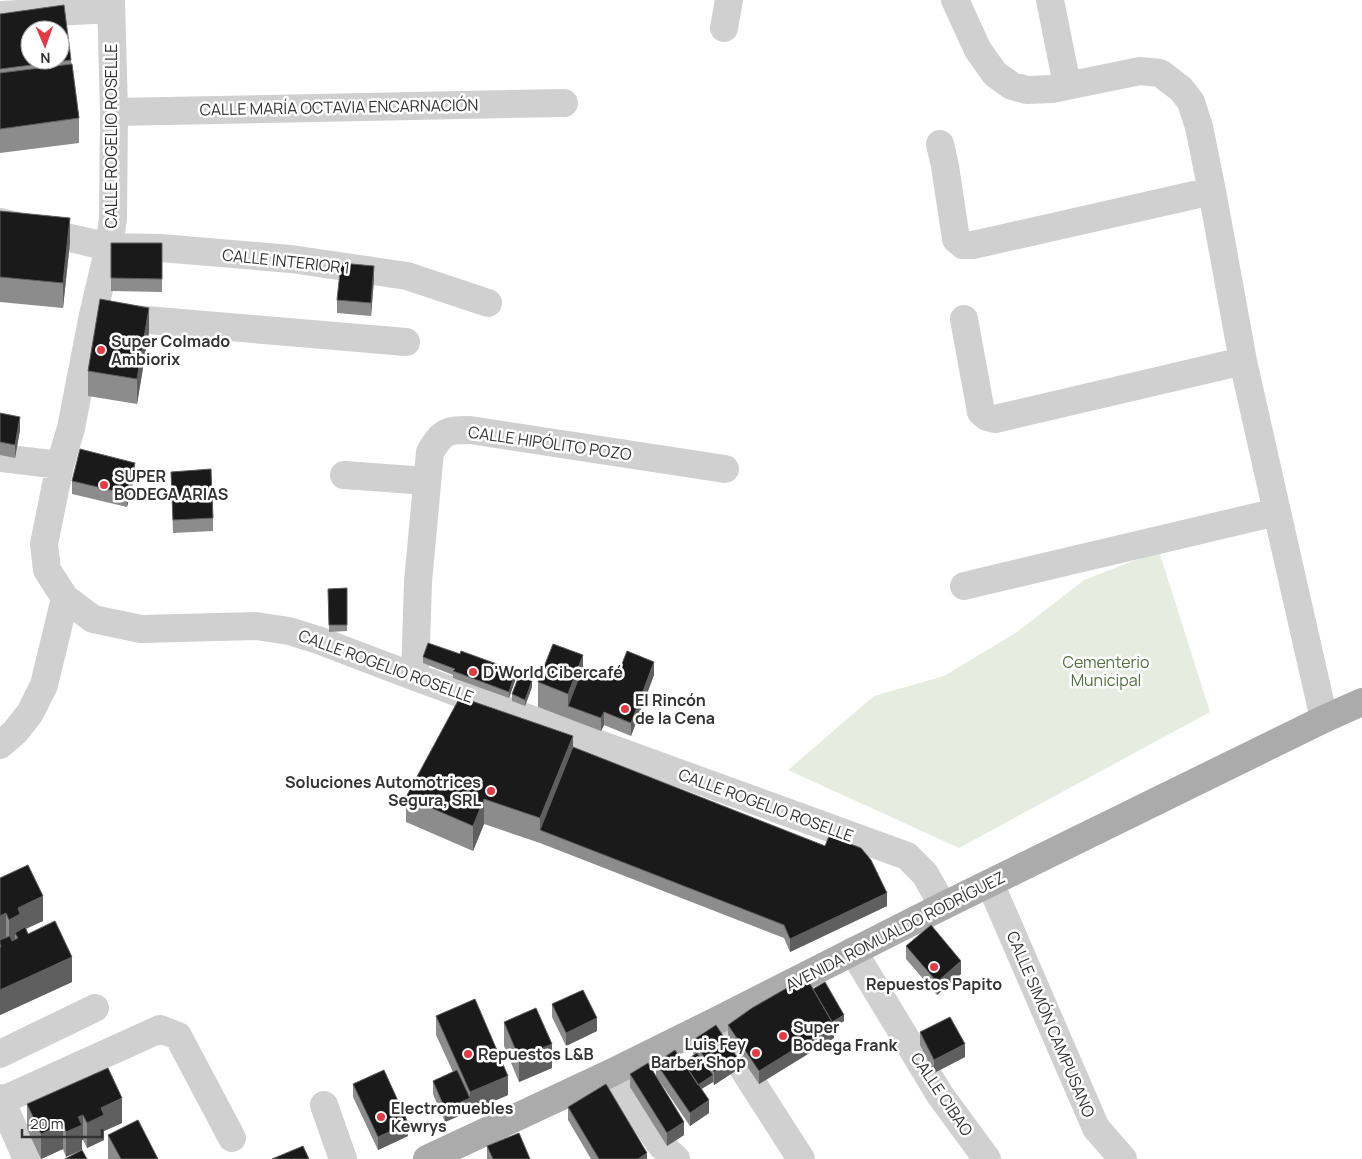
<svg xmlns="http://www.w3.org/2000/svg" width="1362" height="1159" viewBox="0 0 1362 1159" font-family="Manrope,sans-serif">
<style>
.green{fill:#e6ecdf}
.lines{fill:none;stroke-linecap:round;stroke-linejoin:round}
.minor{stroke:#d0d0d0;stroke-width:28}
.major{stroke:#ababab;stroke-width:28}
.wall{fill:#8c8c8c}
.shaded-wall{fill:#5f5f5f}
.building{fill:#1a1a1a;stroke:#5f5f5f;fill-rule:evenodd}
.poi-dot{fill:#e63946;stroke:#fff;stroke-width:2}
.labels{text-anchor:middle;stroke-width:5;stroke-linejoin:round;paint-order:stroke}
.street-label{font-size:16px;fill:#333;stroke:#fff}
.poi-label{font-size:16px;font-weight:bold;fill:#333;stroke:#fff;text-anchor:start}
.park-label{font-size:16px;fill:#56703f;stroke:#fff}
</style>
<rect width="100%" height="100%" fill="#fff"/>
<path class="green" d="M1159 551 1210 712 959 848 788 770 874 696 944 676 1017 632 1084 580Z"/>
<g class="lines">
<path class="minor" d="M111 0 114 112 113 218 109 247 93 315 71 428 60 465 44 544 47 570 65 598 93 619 141 629 256 626 289 631 318 640 415 677 907 856 925 874 943 906
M955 0 978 50 995 74 1012 86 1027 90 1052 89 1140 71 1160 73 1181 89 1191 102 1199 127 1212 191 1243 361 1277 512 964 586
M1050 0 1067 85
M0 15 111 9
M724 28 729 0
M114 112 564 103
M940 144 945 166 956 239 963 245H973L1212 191
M0 222 109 247 161 248 291 259 407 276 488 303
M111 317 406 342
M964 319 981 412 987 417 995 419 1243 361
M0 458 60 465
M344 475 427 481
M1277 512 1324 719
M415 677 418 582 430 452C443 431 446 430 470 430L725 469
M0 745 15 732 30 713 44 685 65 598
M990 883 1096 1128 1123 1159
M853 951 940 1095 987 1159
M717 1028 801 1159
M0 1054 95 1008
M611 1073 661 1145 676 1159
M0 1098 27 1159
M1 1101 160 1029 178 1036 232 1138
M324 1105 343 1159"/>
<path class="major" d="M427 1159 611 1073 714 1022 943 906 1324 719 1362 702"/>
</g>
<path class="wall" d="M0 14 71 60 79 118V143L0 153Z
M0 211 70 242 63 308 0 302Z
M111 243H162V292L111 291Z
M374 279 371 316 337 313V300Z
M149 332 137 404 88 396V371Z
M0 413 20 430 15 458 0 455Z
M171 472 213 518V531L173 533Z
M135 475 127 507 72 494V481Z
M347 588V631L329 632 328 589Z
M423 657 516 678 509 698 453 678V675L423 663Z
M583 667 616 679 654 675 631 736 604 725 601 731 538 707V682Z
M532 687 525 706 512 701V694Z
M573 747 887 906 790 952 784 938 540 843 484 824 473 851 406 822V797Z
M0 878 43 921 26 929 28 934 72 982 0 1015Z
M906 946 961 974 937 995 906 959Z
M813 989 844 1021 834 1027V1038L759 1084 728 1038V1025Z
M552 1004 597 1031 566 1046 552 1017Z
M436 1016 508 1095 445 1122 433 1094V1081L453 1072 436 1035Z
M504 1022 552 1068 519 1082 504 1046Z
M920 1032 965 1057 934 1073 920 1045Z
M693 1040 737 1070 714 1085 713 1082 701 1089 709 1113 690 1126 656 1076V1063L683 1062 694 1055 693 1053Z
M630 1074 684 1135 667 1146 630 1087Z
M353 1084 408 1136 378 1150 353 1097Z
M27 1104 122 1123 104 1131V1140L87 1148 83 1140H82L66 1157 63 1149 41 1159 27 1129Z
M568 1107 647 1159H591L568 1120Z
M108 1135 158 1159H108Z
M487 1146 530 1159H487Z"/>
<path class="shaded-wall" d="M70 218V242L63 308V283Z
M374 266V279L371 316V303Z
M149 308V332L137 404V379Z
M20 417V430L15 458V445Z
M135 463V475L127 507V494Z
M583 655V680L568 706V694Z
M654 662V675L631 736V723Z
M516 671V678L509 698V692Z
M532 681V687L525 706V700Z
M604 712V725L601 731V718Z
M573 736V760L540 830V818Z
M484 799V824L473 851V826Z
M887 893V906L790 952V939Z
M43 896V921L20 931 18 938 15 933V941L9 944V920L18 908Z
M6 913V938L0 941V916Z
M72 957V982L0 1015V990Z
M961 961V974L937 995V982Z
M844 1015V1021L834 1027V1038L759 1084V1071L829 1023Z
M597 1018V1031L566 1046V1033Z
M552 1044V1068L519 1082V1058Z
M965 1044V1057L934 1073V1060Z
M737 1057V1070L714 1085V1072Z
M713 1075V1082L695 1093V1087Z
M508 1076V1095L445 1122V1109L470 1098V1092Z
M122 1098V1123L104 1131V1140L87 1148V1123L101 1108Z
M709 1100V1113L690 1126V1113Z
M83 1115V1140H82V1150L66 1157V1132L78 1117Z
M684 1122V1135L667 1146V1133Z
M408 1123V1136L378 1150V1137Z
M63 1124V1149L41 1159V1134Z
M647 1153V1159H638Z"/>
<path class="building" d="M64 5 71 60 0 69V14ZM30 30H60V60H30Z
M72 64 79 118 0 129V73Z
M0 211 70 218 63 283 0 277Z
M111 243H162V279L111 278Z
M341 263 374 266 371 303 337 300Z
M100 299 149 308 137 379 88 371Z
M0 413 20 417 15 445 0 442Z
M80 449 135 463 127 494 72 481Z
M211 469 213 518 173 520 171 472Z
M347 588V625H329L328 589Z
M428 643 460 654 461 651 516 671 509 692 453 671 455 669 423 657Z
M553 644 583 655 568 694 538 682Z
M627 651 654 662 631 723 604 712 601 718 568 706 583 667 616 679Z
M519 676 532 681 525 700 512 694Z
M460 697 573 736 540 818 484 799 473 826 406 797Z
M573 747 825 846 829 836 861 848 871 860 887 893 790 939 784 925 540 830Z
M28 865 43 896 18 908 20 914 9 920 6 913 0 916V878Z
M55 921 72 957 0 990V947H1L0 943V940L10 936 12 941 18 938 15 933 25 927 28 934Z
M931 925 961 961 937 982 906 946Z
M806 977 834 1025 759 1071 728 1025 752 1008Z
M825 982 844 1015 832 1022 813 989Z
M583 990 597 1018 566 1033 552 1004Z
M475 999 508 1076 470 1092 436 1016Z
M536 1008 552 1044 519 1058 504 1022Z
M950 1017 965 1044 934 1060 920 1032Z
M716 1025 737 1057 714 1072 693 1040Z
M675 1050 709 1100 690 1113 656 1063Z
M697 1053 713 1075 698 1085 683 1062Z
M648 1063 684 1122 667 1133 630 1074Z
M108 1068 122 1098 101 1108 104 1115 87 1123 83 1115 78 1117 82 1125 66 1132 63 1124 41 1134 27 1104Z
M384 1070 408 1123 378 1137 353 1084Z
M457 1070 470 1098 445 1109 433 1081Z
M606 1084 647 1153 638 1159H599L568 1107Z
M138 1120 158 1159H121L108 1135Z
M519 1133 530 1159H493L487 1146Z
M303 1146 309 1159H272Z
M82 1150 87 1159H65Z"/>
<g class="poi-dot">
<circle cx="101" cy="350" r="5"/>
<circle cx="104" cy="485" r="5"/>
<circle cx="473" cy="672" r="5"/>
<circle cx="625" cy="709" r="5"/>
<circle cx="491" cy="791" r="5"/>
<circle cx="934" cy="967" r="5"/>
<circle cx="783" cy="1036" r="5"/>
<circle cx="756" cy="1053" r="5"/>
<circle cx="468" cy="1054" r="5"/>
<circle cx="381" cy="1117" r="5"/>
</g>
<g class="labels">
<g class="street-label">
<text transform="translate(339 107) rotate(-1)" y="6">CALLE MARÍA OCTAVIA ENCARNACIÓN</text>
<text transform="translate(111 136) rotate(-90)" y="6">CALLE ROGELIO ROSELLE</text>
<text transform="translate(286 261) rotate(6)" y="6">CALLE INTERIOR 1</text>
<text transform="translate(550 443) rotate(8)" y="6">CALLE HIPÓLITO POZO</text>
<text transform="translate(386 666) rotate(20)" y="6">CALLE ROGELIO ROSELLE</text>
<text transform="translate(766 805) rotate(20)" y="6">CALLE ROGELIO ROSELLE</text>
<text transform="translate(895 931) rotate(-27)" y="6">AVENIDA ROMUALDO RODRÍGUEZ</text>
<text transform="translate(1051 1024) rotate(67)" y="6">CALLE SIMÓN CAMPUSANO</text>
<text transform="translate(942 1094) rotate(56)" y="6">CALLE CIBAO</text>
</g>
<g class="poi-label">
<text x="111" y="347">Super Colmado<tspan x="111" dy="18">Ambiorix</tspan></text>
<text x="114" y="482">SUPER<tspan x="114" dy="18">BODEGA ARIAS</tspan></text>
<text x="483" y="678">D'World Cibercafé</text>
<text x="635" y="706">El Rincón<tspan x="635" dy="18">de la Cena</tspan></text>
<text x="481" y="788" text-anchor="end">Soluciones Automotrices<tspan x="481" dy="18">Segura, SRL</tspan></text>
<text x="934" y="990" text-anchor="middle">Repuestos Papito</text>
<text x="793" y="1033">Super<tspan x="793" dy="18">Bodega Frank</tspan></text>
<text x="746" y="1050" text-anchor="end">Luis Fey<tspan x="746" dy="18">Barber Shop</tspan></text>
<text x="478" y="1060">Repuestos L&amp;B</text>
<text x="391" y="1114">Electromuebles<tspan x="391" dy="18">Kewrys</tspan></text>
</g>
<g class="park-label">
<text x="1106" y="668">Cementerio<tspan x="1106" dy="18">Municipal</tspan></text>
</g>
</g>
<g transform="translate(45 45) rotate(178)"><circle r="24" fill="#ffffff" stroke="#adadad"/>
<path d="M0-4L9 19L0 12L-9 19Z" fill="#e63946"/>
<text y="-8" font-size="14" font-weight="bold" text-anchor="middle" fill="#333333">N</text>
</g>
<path d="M22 1129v8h80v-8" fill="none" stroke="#333333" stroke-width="2.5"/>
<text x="30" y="1129" font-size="15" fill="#333333" stroke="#ffffff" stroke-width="4" paint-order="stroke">20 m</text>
</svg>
